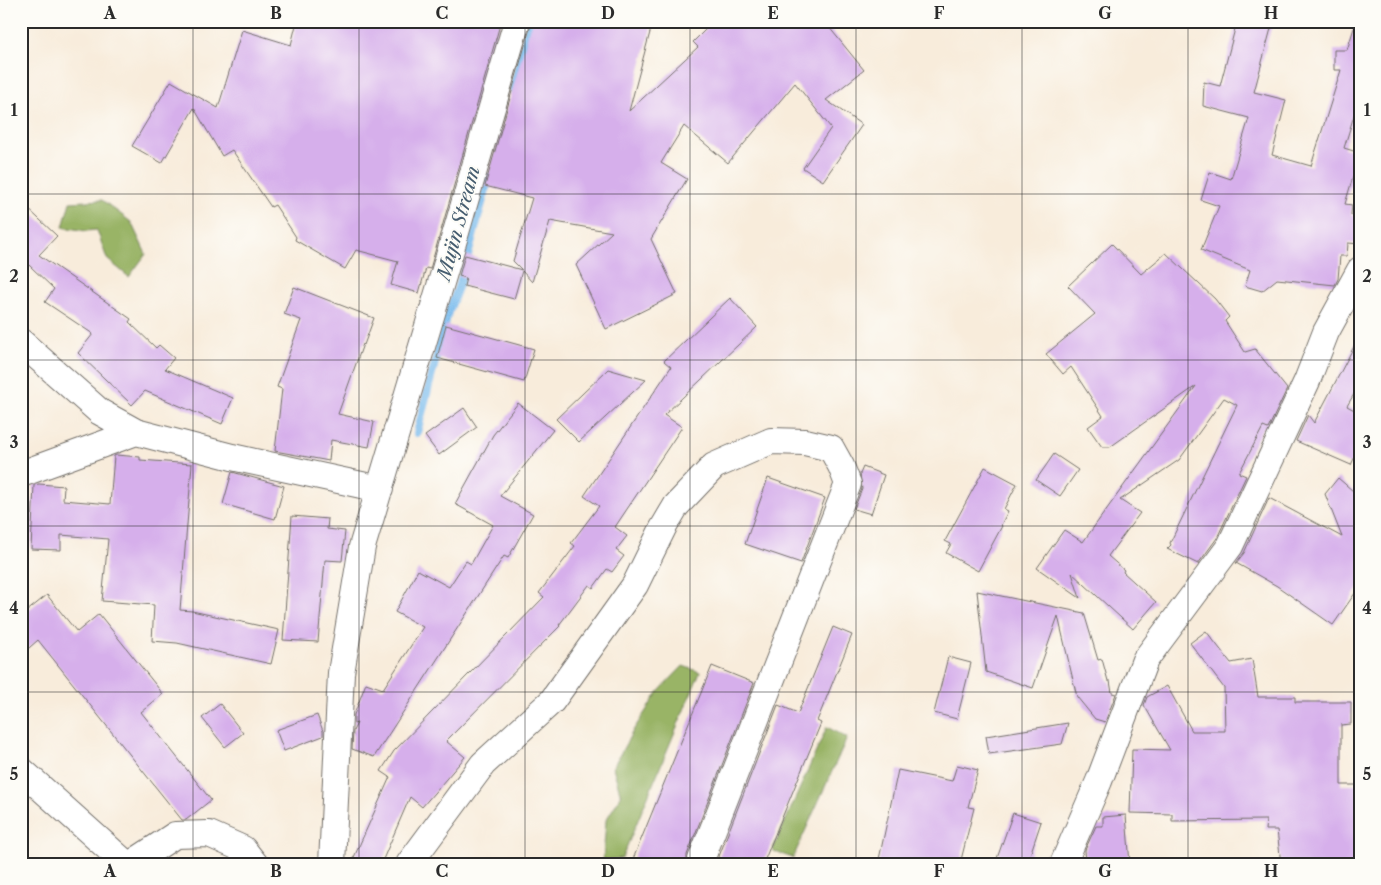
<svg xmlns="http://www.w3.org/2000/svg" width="1381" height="885" viewBox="0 0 1381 885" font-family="'Libre Caslon Text',serif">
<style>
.forest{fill:#99b466;stroke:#627048}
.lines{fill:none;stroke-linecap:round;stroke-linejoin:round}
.stream{stroke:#77baed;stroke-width:8}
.building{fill:#d6afeb}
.minor-casing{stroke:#736f69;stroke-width:28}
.minor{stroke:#fff;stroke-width:26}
.grid{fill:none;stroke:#2b2b2b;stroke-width:1;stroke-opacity:0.55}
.labels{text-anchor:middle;stroke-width:4;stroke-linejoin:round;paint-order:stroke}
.water-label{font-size:19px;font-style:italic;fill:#465d6f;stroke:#fdfcf7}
.neatline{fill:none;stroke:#2b2b2b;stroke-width:2}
.grid-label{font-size:16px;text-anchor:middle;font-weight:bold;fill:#2b2b2b}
</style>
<rect width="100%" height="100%" fill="#fdfcf7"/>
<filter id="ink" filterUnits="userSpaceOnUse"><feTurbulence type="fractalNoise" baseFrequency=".02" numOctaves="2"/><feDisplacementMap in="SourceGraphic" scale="10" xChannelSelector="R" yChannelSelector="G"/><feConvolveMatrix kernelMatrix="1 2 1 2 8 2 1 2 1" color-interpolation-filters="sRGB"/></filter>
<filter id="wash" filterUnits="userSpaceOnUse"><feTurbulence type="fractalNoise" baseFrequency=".0096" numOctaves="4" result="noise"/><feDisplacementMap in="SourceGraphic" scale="20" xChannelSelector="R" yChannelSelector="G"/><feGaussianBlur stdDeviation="1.12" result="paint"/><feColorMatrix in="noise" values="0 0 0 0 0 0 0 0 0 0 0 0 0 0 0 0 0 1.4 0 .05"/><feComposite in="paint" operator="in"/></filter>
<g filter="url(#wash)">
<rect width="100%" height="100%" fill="#f8ecdb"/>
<path class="forest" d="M102 200 131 222 146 254 129 277 107 259 97 230 86 231 63 227 70 202Z
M683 666 700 672 622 858 603 860 606 820 621 796 613 767 634 729 659 691Z
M827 727 847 738 793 858 772 851Z"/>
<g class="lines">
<path class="stream" d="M513 89 530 21
M417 433 446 319 463 274 489 177"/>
</g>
<g id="blocks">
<path class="building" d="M297 21H501L430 269 426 268 419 293 391 285 398 261 356 250 345 269 295 240 296 237 275 205 271 207 232 150 222 156 194 108 162 163 132 146 171 81 218 108 242 30 291 45Z
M532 21H653L629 111 698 47 693 42 714 21H824L864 70 826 100 862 125 823 181 803 168 831 128 795 83 728 163 684 126 661 163 687 179 651 239 677 294 606 329 576 265 612 232 550 221 532 282 522 271 514 299 464 286 466 278 459 276 465 255 522 270 513 261 532 198 485 186Z
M1237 21H1273L1254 92 1286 100 1272 155 1311 166 1341 70H1334V50H1347L1355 25H1360V96L1344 148 1360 153 1345 204 1352 205 1351 215 1360 216V244L1348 243 1347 256H1340L1338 279 1335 285 1277 279 1262 291 1245 286 1250 270 1201 250 1219 206 1201 200 1210 172 1231 179 1249 118 1203 106 1204 82 1220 86Z
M21 202 57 236 39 255 131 319 129 322 156 348 159 345 174 358 165 369 233 398 222 424 145 391 132 405 78 353 93 334 45 302 54 289 29 265 21 274Z
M1112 244 1141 274 1166 253 1215 299 1229 317 1225 321 1245 352 1255 349 1287 389 1268 429 1263 427 1239 473 1246 476 1217 538 1198 564 1167 549 1171 545 1170 543 1237 405 1224 398 1179 460 1120 500 1140 513 1108 556 1124 570 1123 572 1156 602 1133 629 1072 573 1080 598 1037 568 1064 530 1083 542 1196 386 1110 447H1102L1088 427 1103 416 1071 367 1063 374 1046 354 1095 314 1068 286Z
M294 287 374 318 364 345 363 344 338 414 374 422 369 447 331 440 329 461 275 451 282 389 277 387 301 320 284 314Z
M730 298 757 327 664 415 682 427 615 527 627 536 616 550 624 556 612 572 607 569 593 588 589 585 559 625 560 626 446 741 465 757 422 807 410 797 381 864H351L390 777 381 771 394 751 544 597 539 593 575 546 571 543 599 506 584 496 671 367 664 361Z
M446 325 534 349 524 382 437 358Z
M1360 335V384L1347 406 1360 413V446L1351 465 1296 441 1308 415 1314 423Z
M608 369 646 380 579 442 556 419Z
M518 403 553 430 500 496 533 514 508 558 504 556 374 757 352 749 353 731 357 723 354 724V715L366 683 383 689 423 627 395 612 418 570 449 587 466 561 471 564 493 525 455 504 493 435Z
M464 408 477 427 439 455 425 436Z
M1054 454 1078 470 1060 496 1036 480Z
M116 455 140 457V460L192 464 180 610 192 611 279 630 271 664 177 643 152 641 154 605 102 601 108 539 61 535V550L31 549 34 485 39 484 64 486 63 500 110 504 114 456Z
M863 467 884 475 871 514 854 509 862 489 860 474Z
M985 467 1017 484 1004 509 1008 511 1001 525 1002 526 978 571 946 553 951 544 945 541Z
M232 472 284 486 275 519 223 504Z
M768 478 825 498 801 563 745 544Z
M1338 478 1360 497V586L1333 625 1277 586 1236 563 1244 553 1269 498 1342 537 1325 494Z
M292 516 328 519 327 529 345 531 342 561 325 560 318 642 283 640Z
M977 591 1084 613 1098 660 1102 659 1108 681H1110L1112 693 1116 694 1105 722 1095 719 1077 697 1058 616 1033 688 986 672Z
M47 595 77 632 99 614 163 694 141 712 211 800 186 820H182L38 640 21 655V616Z
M833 627 852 635 817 721 821 723 763 864H716L778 705 798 713Z
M1206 631 1231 663 1252 659 1258 697H1295V702H1351V724L1341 725V785H1360V864H1281L1277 830H1265L1266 820 1172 821V814L1130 813 1132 749 1170 750 1144 705 1147 697 1167 686 1192 731H1225L1224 688 1190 643Z
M948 657 971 663 957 719 934 713Z
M712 666 754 683 687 855V864H631Z
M220 704 243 733 225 747 202 718Z
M317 715 323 731V736L284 751 276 730Z
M1068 723 1062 744 989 754 986 736Z
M957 765 978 770 968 807 974 808 960 864H878L898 770 952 781Z
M1013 813 1041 822 1027 864H995Z
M1126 815 1130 864H1086L1085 850 1096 826H1103V817Z"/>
</g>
</g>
<g filter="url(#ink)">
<use href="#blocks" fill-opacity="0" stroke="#736f69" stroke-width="1"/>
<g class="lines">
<defs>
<path id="minor" d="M21 342 100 412 136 432 232 457 380 489
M21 474 136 432
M21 770 126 864
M131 864 175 835 209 834 243 849 255 864
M332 864 341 673 362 547 452 246 517 21
M409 864 483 764 552 701 635 585 663 528 676 506 714 466 771 441 805 442 831 448 841 466 848 484 701 860
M1063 864 1099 781 1145 660 1230 546 1307 381 1326 332 1360 270"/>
</defs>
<use href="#minor" class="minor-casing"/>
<use href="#minor" class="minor"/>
</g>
</g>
<path class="grid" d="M193 21V864M359 21V864M525 21V864M690 21V864M856 21V864M1022 21V864M1188 21V864M21 194H1360M21 360H1360M21 526H1360M21 692H1360"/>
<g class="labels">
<g class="water-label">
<text transform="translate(458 223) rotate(-75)" y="7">Mujin Stream</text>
</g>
</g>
<rect width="1381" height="885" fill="none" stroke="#fdfcf7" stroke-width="55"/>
<rect x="28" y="28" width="1326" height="830" class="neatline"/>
<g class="grid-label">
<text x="110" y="19">A</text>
<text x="276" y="19">B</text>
<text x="442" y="19">C</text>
<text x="608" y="19">D</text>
<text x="773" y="19">E</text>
<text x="939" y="19">F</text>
<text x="1105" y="19">G</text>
<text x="1271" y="19">H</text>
<text x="14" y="116">1</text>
<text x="1367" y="116">1</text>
<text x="14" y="282">2</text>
<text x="1367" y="282">2</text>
<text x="14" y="448">3</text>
<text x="1367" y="448">3</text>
<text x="14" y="614">4</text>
<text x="1367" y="614">4</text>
<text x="14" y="780">5</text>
<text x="1367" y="780">5</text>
<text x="110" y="877">A</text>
<text x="276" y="877">B</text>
<text x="442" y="877">C</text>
<text x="608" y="877">D</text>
<text x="773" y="877">E</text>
<text x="939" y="877">F</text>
<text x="1105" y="877">G</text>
<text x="1271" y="877">H</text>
</g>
</svg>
